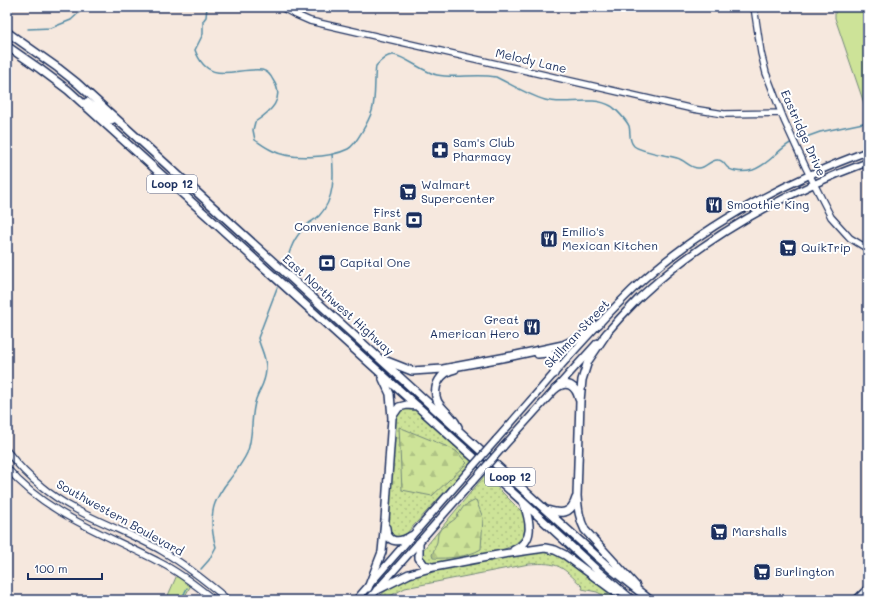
<svg xmlns="http://www.w3.org/2000/svg" width="875" height="607" viewBox="0 0 875 607" font-family="Mali,sans-serif">
<style>
.grass{fill:url(#grass-dots);stroke:#74897b}
.forest{fill:url(#forest-firs);stroke:#74897b}
.park{fill:#cde398;stroke:#74897b}
.lines{fill:none;stroke-linecap:round;stroke-linejoin:round}
.stream{stroke:#538ba5;stroke-width:1.5}
.tertiary-casing{stroke:#1b2f5e;stroke-width:8}
.secondary-casing{stroke:#1b2f5e;stroke-width:9}
.primary-casing{stroke:#1b2f5e;stroke-width:10}
.tertiary{stroke:#fff;stroke-width:5.5}
.secondary{stroke:#fff;stroke-width:6}
.primary{stroke:#fff;stroke-width:7}
.secondary-bridge-casing{stroke:#1b2f5e;stroke-width:9;stroke-linecap:butt}
.secondary-bridge{stroke:#fff;stroke-width:6}
.labels{text-anchor:middle;stroke-width:4;stroke-linejoin:round;paint-order:stroke}
.shield{fill:#fff;stroke:#5f6d8e;stroke-width:1}
.shield-label{font-size:11px;font-weight:bold;fill:#1b2f5e}
.street-label{font-size:12px;fill:#1b2f5e;stroke:#fff}
.poi-label{font-size:12px;fill:#1b2f5e;stroke:#fff;text-anchor:start}
</style>
<defs>
<pattern id="grass-dots" width="8" height="8" patternUnits="userSpaceOnUse"><rect width="8" height="8" fill="#cde398"/><path d="M2 2h.1M6 6h.1" fill="none" stroke="#afc385" stroke-width="1.8" stroke-linecap="round"/></pattern>
<pattern id="forest-firs" width="22" height="20" patternUnits="userSpaceOnUse"><rect width="22" height="20" fill="#cde398"/><path d="M5 1l3.5 6h-7zM16 11l3.5 6h-7z" fill="#afc385"/></pattern>
</defs>
<rect width="100%" height="100%" fill="#f6e8de"/>
<filter id="ink" filterUnits="userSpaceOnUse"><feTurbulence type="fractalNoise" baseFrequency=".025" numOctaves="2"/><feDisplacementMap in="SourceGraphic" scale="8" xChannelSelector="R" yChannelSelector="G"/><feConvolveMatrix kernelMatrix="1 2 1 2 8 2 1 2 1" color-interpolation-filters="sRGB"/></filter>
<g filter="url(#ink)">
<path class="grass" d="M401 408 414 409 472 462 406 534C396 540 391 535 388 526L395 416Z
M485 475 522 512C536 547 499 551 475 556 461 558 448 561 434 563L425 561 422 556 423 550Z
M542 550 557 553 580 569 621 600H612L597 592 582 589 583 587C561 566 560 562 529 564L405 588 383 600H376C402 572 436 569 472 563 495 559 518 554 542 550Z"/>
<path class="forest" d="M399 427 448 447 456 451 467 463 432 496 402 490Z
M476 500 483 518 481 549C468 557 447 559 433 558L432 555 437 542 438 534 440 530 455 519 464 506Z"/>
<path class="park" d="M835 7H868V115L835 18Z
M177 575 191 585 183 600H166Z"/>
<g class="lines">
<path class="stream" d="M145 7 146 8 158 7
M207 7 206 17 203 21V34L195 50C209 87 235 67 262 70 267 71 271 76 273 80 286 99 270 112 255 122L253 130 255 140C261 144 266 148 273 151 291 160 330 158 348 149 356 145 369 120 372 111 376 99 374 79 376 66 381 60 387 54 394 55 406 57 423 72 437 75 456 79 476 73 496 77 512 85 528 95 545 100 566 106 591 95 611 106 615 108 627 121 629 126 631 133 628 140 634 146 641 152 667 155 677 158 685 160 691 169 699 168 706 168 711 159 718 160 723 160 724 164 727 167 733 173 746 172 753 170 770 164 777 150 792 142
M28 29 51 28 71 20 85 7
M795 141 820 132 868 122
M287 260C292 243 296 235 309 223 312 221 316 219 319 216 335 199 334 175 332 154
M201 569 209 560 216 547C213 537 211 522 213 511 214 501 224 486 230 479 236 471 243 462 247 453 254 436 250 417 256 399 260 388 265 384 266 370 267 358 261 350 258 338L277 288
M181 600 187 588"/>
<defs>
<path id="tertiary" d="M281 7 294 14 310 21 693 109 724 114 781 113
M754 7 761 53 766 73 784 120 806 168 831 217 850 238 868 249
M7 451C17 464 28 476 41 486 76 516 122 528 162 551 186 565 207 582 228 600
M7 468C47 515 106 534 159 562 179 572 197 586 214 600"/>
<path id="secondary" d="M604 336C615 323 627 310 639 298 705 236 784 193 868 162
M496 440C540 390 584 337 632 290 700 226 782 183 868 151
M503 447 597 343
M356 600 466 474
M368 600 473 481
M856 600 868 588"/>
<path id="primary" d="M7 32 58 68 77 83 549 513 611 569 650 600
M7 46 40 69 68 90 523 502 599 572 632 600
M87 102 108 119 111 120 115 118
M607 333 588 361 582 380 580 401 577 496C578 508 579 519 585 530L636 586
M538 354 547 353 555 357 556 362 554 374
M384 360 412 371 443 369 512 356 563 345 582 336 599 324
M455 369C441 372 432 386 437 400 439 406 447 412 451 417 454 420 456 423 458 427
M555 389C567 379 576 386 579 399
M392 417 399 407 407 405 417 406
M547 510C561 514 571 515 576 498
M386 528C387 544 400 543 411 536
M419 543V558L424 565 432 567
M514 550C535 541 530 522 524 504
M368 588 382 552 385 520 392 418 390 394 383 379
M377 590 409 574 434 567 503 554 545 548 555 550 565 555 615 592"/>
</defs>
<use href="#tertiary" class="tertiary-casing"/>
<use href="#secondary" class="secondary-casing"/>
<use href="#primary" class="primary-casing"/>
<use href="#tertiary" class="tertiary"/>
<use href="#secondary" class="secondary"/>
<use href="#primary" class="primary"/>
<defs>
<path id="secondary-bridge" d="M466 474 496 440
M473 481 503 447"/>
</defs>
<use href="#secondary-bridge" class="secondary-bridge-casing"/>
<use href="#secondary-bridge" class="secondary-bridge"/>
</g>
</g>
<defs>
<symbol id="pharmacy-square" viewBox="-11 -11 22 22"><rect x="-9" y="-9" width="18" height="18" rx="4" fill="#1b2f5e" stroke="#fff"/><path d="M-2-6h4v4h4v4h-4v4h-4v-4h-4v-4h4Z" fill="#fff"/></symbol>
<symbol id="supermarket-square" viewBox="-11 -11 22 22"><rect x="-9" y="-9" width="18" height="18" rx="4" fill="#1b2f5e" stroke="#fff"/><path d="M-6-5.5h2.5l.6 2H6L4.5 2H-2.5L-4.4-4H-6ZM-1.5 3.2a1.3 1.3 0 1 0 .1 0ZM3 3.2a1.3 1.3 0 1 0 .1 0Z" fill="#fff"/></symbol>
<symbol id="restaurant-square" viewBox="-11 -11 22 22"><rect x="-9" y="-9" width="18" height="18" rx="4" fill="#1b2f5e" stroke="#fff"/><path d="M-5-6h1v4h1v-4h1v4h1v-4h1v5L-1.5 .5V6h-2V.5L-5-1ZM5-6V6H3V1.5H1.5Q1.5-4 5-6Z" fill="#fff"/></symbol>
<symbol id="bank-square" viewBox="-11 -11 22 22"><rect x="-9" y="-9" width="18" height="18" rx="4" fill="#1b2f5e" stroke="#fff"/><path d="M-6-4H6V4H-6ZM0-2.3a2.3 2.3 0 1 0 0 4.6a2.3 2.3 0 1 0 0-4.6Z" fill="#fff"/></symbol>
</defs>
<g fill-rule="evenodd">
<use href="#pharmacy-square" x="430" y="140" width="20" height="20"/>
<use href="#supermarket-square" x="398" y="182" width="20" height="20"/>
<use href="#restaurant-square" x="704" y="195" width="20" height="20"/>
<use href="#bank-square" x="404" y="210" width="20" height="20"/>
<use href="#restaurant-square" x="539" y="229" width="20" height="20"/>
<use href="#supermarket-square" x="778" y="238" width="20" height="20"/>
<use href="#bank-square" x="317" y="253" width="20" height="20"/>
<use href="#restaurant-square" x="522" y="317" width="20" height="20"/>
<use href="#supermarket-square" x="709" y="522" width="20" height="20"/>
<use href="#supermarket-square" x="752" y="562" width="20" height="20"/>
</g>
<g class="labels">
<g class="shield">
<rect x="147" y="175" width="50" height="18" rx="3"/>
<rect x="485" y="468" width="50" height="18" rx="3"/>
</g>
<g class="shield-label">
<text x="172" y="188">Loop 12</text>
<text x="510" y="481">Loop 12</text>
</g>
<g class="street-label">
<text transform="translate(531 61) rotate(13)" y="4">Melody Lane</text>
<text transform="translate(803 133) rotate(66)" y="4">Eastridge Drive</text>
<text transform="translate(338 305) rotate(42)" y="4">East Northwest Highway</text>
<text transform="translate(577 334) rotate(-47)" y="4">Skillman Street</text>
<text transform="translate(120 518) rotate(29)" y="4">Southwestern Boulevard</text>
</g>
<g class="poi-label">
<text x="453" y="147">Sam's Club<tspan x="453" dy="14">Pharmacy</tspan></text>
<text x="421" y="189">Walmart<tspan x="421" dy="14">Supercenter</tspan></text>
<text x="727" y="209">Smoothie King</text>
<text x="401" y="217" text-anchor="end">First<tspan x="401" dy="14">Convenience Bank</tspan></text>
<text x="562" y="236">Emilio's<tspan x="562" dy="14">Mexican Kitchen</tspan></text>
<text x="801" y="252">QuikTrip</text>
<text x="340" y="267">Capital One</text>
<text x="519" y="324" text-anchor="end">Great<tspan x="519" dy="14">American Hero</tspan></text>
<text x="732" y="536">Marshalls</text>
<text x="775" y="576">Burlington</text>
</g>
</g>
<rect width="875" height="607" fill="none" stroke="#fff" stroke-width="24"/>
<rect x="12" y="12" width="851" height="583" fill="none" stroke="#1b2f5e" stroke-width="1.5" filter="url(#ink)"/>
<path d="M28 573v6h74v-6" fill="none" stroke="#1b2f5e" stroke-width="2"/>
<text x="34" y="573" font-size="12" fill="#1b2f5e" stroke="#ffffff" stroke-width="3" paint-order="stroke">100 m</text>
</svg>
